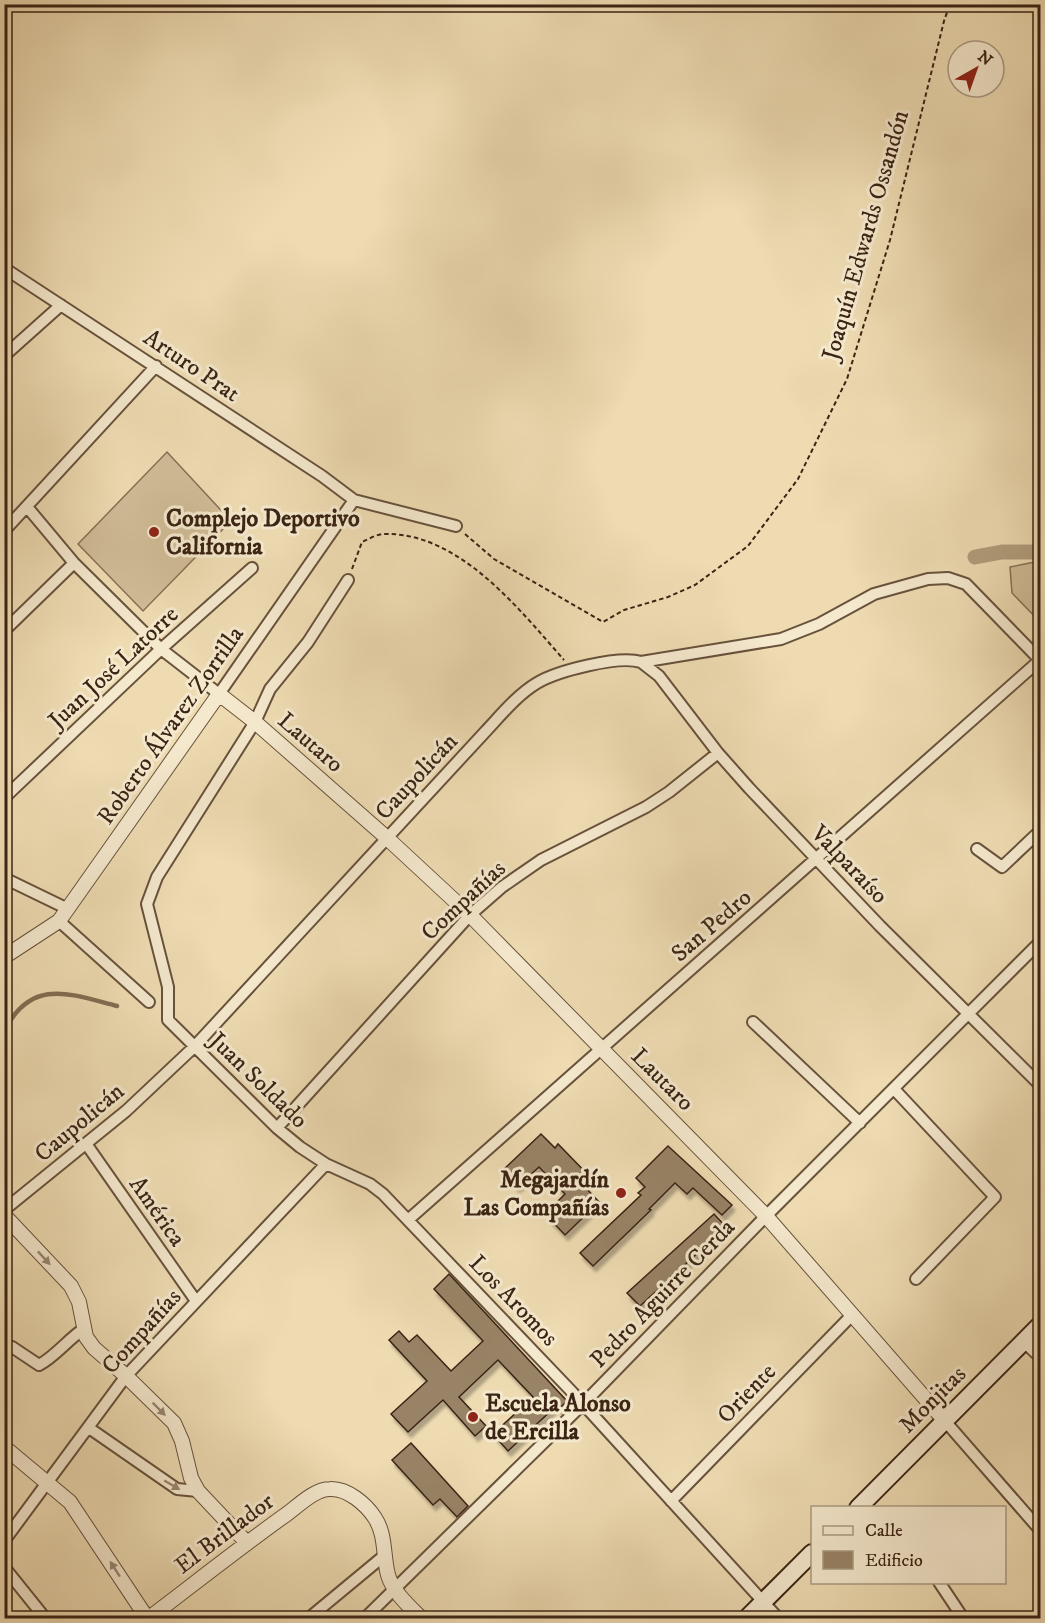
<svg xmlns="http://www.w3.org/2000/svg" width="1045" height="1623" viewBox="0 0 1045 1623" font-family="'IM FELL DW Pica',serif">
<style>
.pitch{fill:#d0bc97;stroke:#867056;stroke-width:1.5}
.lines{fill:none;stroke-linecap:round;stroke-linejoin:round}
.stream{stroke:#826d52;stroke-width:4.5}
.canal{stroke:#b19d7c;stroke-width:15}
.building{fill:#988366;stroke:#3b2414;stroke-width:1.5;filter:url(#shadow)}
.minor-casing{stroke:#68523c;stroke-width:14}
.tertiary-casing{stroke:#68523c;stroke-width:16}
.secondary-casing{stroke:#3b2414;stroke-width:20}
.path{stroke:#3b2414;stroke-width:2;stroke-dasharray:4.5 3;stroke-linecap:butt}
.minor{stroke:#f4e8cd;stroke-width:10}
.tertiary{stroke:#f4e8cd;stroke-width:14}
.secondary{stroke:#f4e8cd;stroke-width:16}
.oneway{fill:#988670}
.poi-dot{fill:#8f2418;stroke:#f4e8cd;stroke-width:2}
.labels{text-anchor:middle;stroke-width:6;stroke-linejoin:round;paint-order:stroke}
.street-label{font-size:24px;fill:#3b2414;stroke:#f4e8cd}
.poi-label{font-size:24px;font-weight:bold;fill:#3b2414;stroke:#f4e8cd;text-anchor:start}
</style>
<defs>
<filter id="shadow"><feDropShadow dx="3" dy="5.5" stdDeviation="1.5" flood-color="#0004"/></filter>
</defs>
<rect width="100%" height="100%" fill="#eedbb2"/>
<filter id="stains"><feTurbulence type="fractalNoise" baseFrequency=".00333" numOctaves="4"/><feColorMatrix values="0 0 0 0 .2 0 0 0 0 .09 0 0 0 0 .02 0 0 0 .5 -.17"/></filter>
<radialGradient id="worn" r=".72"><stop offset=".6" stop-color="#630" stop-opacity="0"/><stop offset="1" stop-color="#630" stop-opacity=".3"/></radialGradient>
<path class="pitch" d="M167 452 231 521 143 611 78 544Z
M1040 561V622L1012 593 1010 567Z"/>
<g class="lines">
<path class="stream" d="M4 1031C32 977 70 994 117 1006"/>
<path class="canal" d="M975 557 1002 552H1040"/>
</g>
<path class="building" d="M541 1134 555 1148 558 1144 592 1179 584 1186 599 1202 565 1235 545 1214 565 1194 539 1167 517 1187 502 1171Z
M668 1146 732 1205 722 1215 693 1188 687 1194 675 1183 649 1209 651 1210 593 1266 580 1253 641 1195 638 1193 645 1187 636 1178Z
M714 1214 726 1227 640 1306 627 1293Z
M449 1274 567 1401 559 1409 556 1406 508 1451 493 1434 533 1397 498 1360 459 1397 486 1426 475 1436 443 1400 408 1432 391 1414 427 1381 389 1340 399 1331 409 1342 417 1335 451 1371 483 1341 434 1289Z
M411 1443 468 1506 457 1517 440 1499 433 1505 392 1460Z"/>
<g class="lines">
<defs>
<path id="minor" d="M4 268 322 476 354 500 456 526
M4 356 61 305
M28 508 74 563 161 649 219 694 354 500
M4 531 156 366
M348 580 308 642 270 689 255 722 157 877 147 904 168 987V1020L277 1128 300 1147 326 1164 370 1184 383 1194 573 1393 778 1618
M4 631 74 563
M641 662 659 676 718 753 749 788 880 926 1040 1085
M4 798 161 649 252 568
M977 849 1002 867 1040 831
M4 878 68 909
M59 921 149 1002
M753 1022 860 1123
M894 1089 995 1197 916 1279
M277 1128 470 915 502 887 541 860 646 807 669 792 718 753
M87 1145 196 1301
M4 1210 126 1111 194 1047 485 732C501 715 517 695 537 683 557 671 619 655 641 662L781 639 819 624 874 594 928 579 948 578 966 584 1040 660
M408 1220 1040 660
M1024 1342 1040 1357
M12 1347 39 1365C56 1356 68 1339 85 1328
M945 1421 1040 1530
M89 1428 177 1489 198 1491
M671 1501 852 1315
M4 1541 126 1376 326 1164
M4 1567 45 1618
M939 1582 963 1618
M309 1618 385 1555
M365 1618 583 1404 766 1216 1040 942"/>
<path id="tertiary" d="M4 957 59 921 219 694 255 722 387 838 470 915 766 1216 945 1421
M4 1215 71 1286 79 1302 86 1337 94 1348 126 1376 174 1423 182 1441 191 1478 198 1491 247 1543
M4 1447 70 1502 147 1618
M149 1618C194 1584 238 1549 284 1516 297 1507 314 1489 330 1489 347 1488 366 1504 375 1518 386 1535 383 1556 388 1575 393 1592 409 1606 421 1618"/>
<path id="secondary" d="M858 1508 1040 1325
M747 1618 812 1553"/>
</defs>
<use href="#minor" class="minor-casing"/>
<use href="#tertiary" class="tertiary-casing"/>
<use href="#secondary" class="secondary-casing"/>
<path class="path" d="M465 534 494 559 603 622 624 610 668 597 695 585 748 546 798 479 847 379 890 240 944 21 950 4
M352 569 362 542C369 539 377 534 384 534 459 532 519 609 564 660"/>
<use href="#minor" class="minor"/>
<use href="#tertiary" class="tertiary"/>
<use href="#secondary" class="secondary"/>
</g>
<defs><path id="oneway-solid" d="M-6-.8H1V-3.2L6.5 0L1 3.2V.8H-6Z" transform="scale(1.5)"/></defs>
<g class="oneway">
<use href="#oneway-solid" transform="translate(44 1258) rotate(47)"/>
<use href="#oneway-solid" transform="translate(159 1409) rotate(45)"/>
<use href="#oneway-solid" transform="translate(172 1485) rotate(30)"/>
<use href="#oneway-solid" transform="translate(115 1569) rotate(-123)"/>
</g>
<g class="poi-dot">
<circle cx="154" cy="532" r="6"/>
<circle cx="621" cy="1193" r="6"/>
<circle cx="473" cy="1417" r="6"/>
</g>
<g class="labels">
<g class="street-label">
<text transform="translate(865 235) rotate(-74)" y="8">Joaquín Edwards Ossandón</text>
<text transform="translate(192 365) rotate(34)" y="8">Arturo Prat</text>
<text transform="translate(113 667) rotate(-43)" y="8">Juan José Latorre</text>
<text transform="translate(170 725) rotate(-55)" y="8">Roberto Álvarez Zorrilla</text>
<text transform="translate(311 742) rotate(41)" y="8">Lautaro</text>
<text transform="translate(416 776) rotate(-47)" y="8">Caupolicán</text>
<text transform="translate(850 864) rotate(46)" y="8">Valparaíso</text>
<text transform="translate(463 900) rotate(-43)" y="8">Compañías</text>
<text transform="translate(711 925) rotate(-41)" y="8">San Pedro</text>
<text transform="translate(663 1079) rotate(45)" y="8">Lautaro</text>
<text transform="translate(259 1080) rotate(44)" y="8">Juan Soldado</text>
<text transform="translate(79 1122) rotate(-40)" y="8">Caupolicán</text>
<text transform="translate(158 1211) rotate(55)" y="8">América</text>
<text transform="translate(662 1293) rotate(-46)" y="8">Pedro Aguirre Cerda</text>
<text transform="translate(514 1300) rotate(46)" y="8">Los Aromos</text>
<text transform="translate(141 1331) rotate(-48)" y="8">Compañías</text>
<text transform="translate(746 1393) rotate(-46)" y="8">Oriente</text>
<text transform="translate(932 1399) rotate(-45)" y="8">Monjitas</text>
<text transform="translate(224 1533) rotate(-37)" y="8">El Brillador</text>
</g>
<g class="poi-label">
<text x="166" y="526">Complejo Deportivo<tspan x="166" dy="28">California</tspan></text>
<text x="609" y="1187" text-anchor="end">Megajardín<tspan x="609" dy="28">Las Compañías</tspan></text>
<text x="485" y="1411">Escuela Alonso<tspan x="485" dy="28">de Ercilla</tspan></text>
</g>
</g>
<rect width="1045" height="1623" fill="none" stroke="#eedbb2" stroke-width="24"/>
<rect x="6" y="6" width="1033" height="1611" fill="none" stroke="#3b2414" stroke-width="3"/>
<rect x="12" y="12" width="1021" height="1599" fill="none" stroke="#3b2414" stroke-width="1.5"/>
<rect x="811" y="1506" width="195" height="78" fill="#f4e8cd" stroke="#aa9a83" stroke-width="1.5"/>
<rect x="823" y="1526" width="30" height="9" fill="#f4e8cd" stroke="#aa9a83" stroke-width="1.5"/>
<text x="865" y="1536" font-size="18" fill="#3b2414">Calle</text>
<rect x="823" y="1551" width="30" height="18" fill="#988366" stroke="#aa9a83" stroke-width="1.5"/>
<text x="865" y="1566" font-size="18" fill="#3b2414">Edificio</text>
<g transform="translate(976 69) rotate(40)"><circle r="28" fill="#f4e8cd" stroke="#aa9a83" stroke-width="1.5"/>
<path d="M0-4.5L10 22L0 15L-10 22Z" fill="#8f2418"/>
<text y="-9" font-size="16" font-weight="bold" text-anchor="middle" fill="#3b2414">N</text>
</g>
<rect width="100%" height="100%" filter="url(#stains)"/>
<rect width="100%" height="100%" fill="url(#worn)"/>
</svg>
